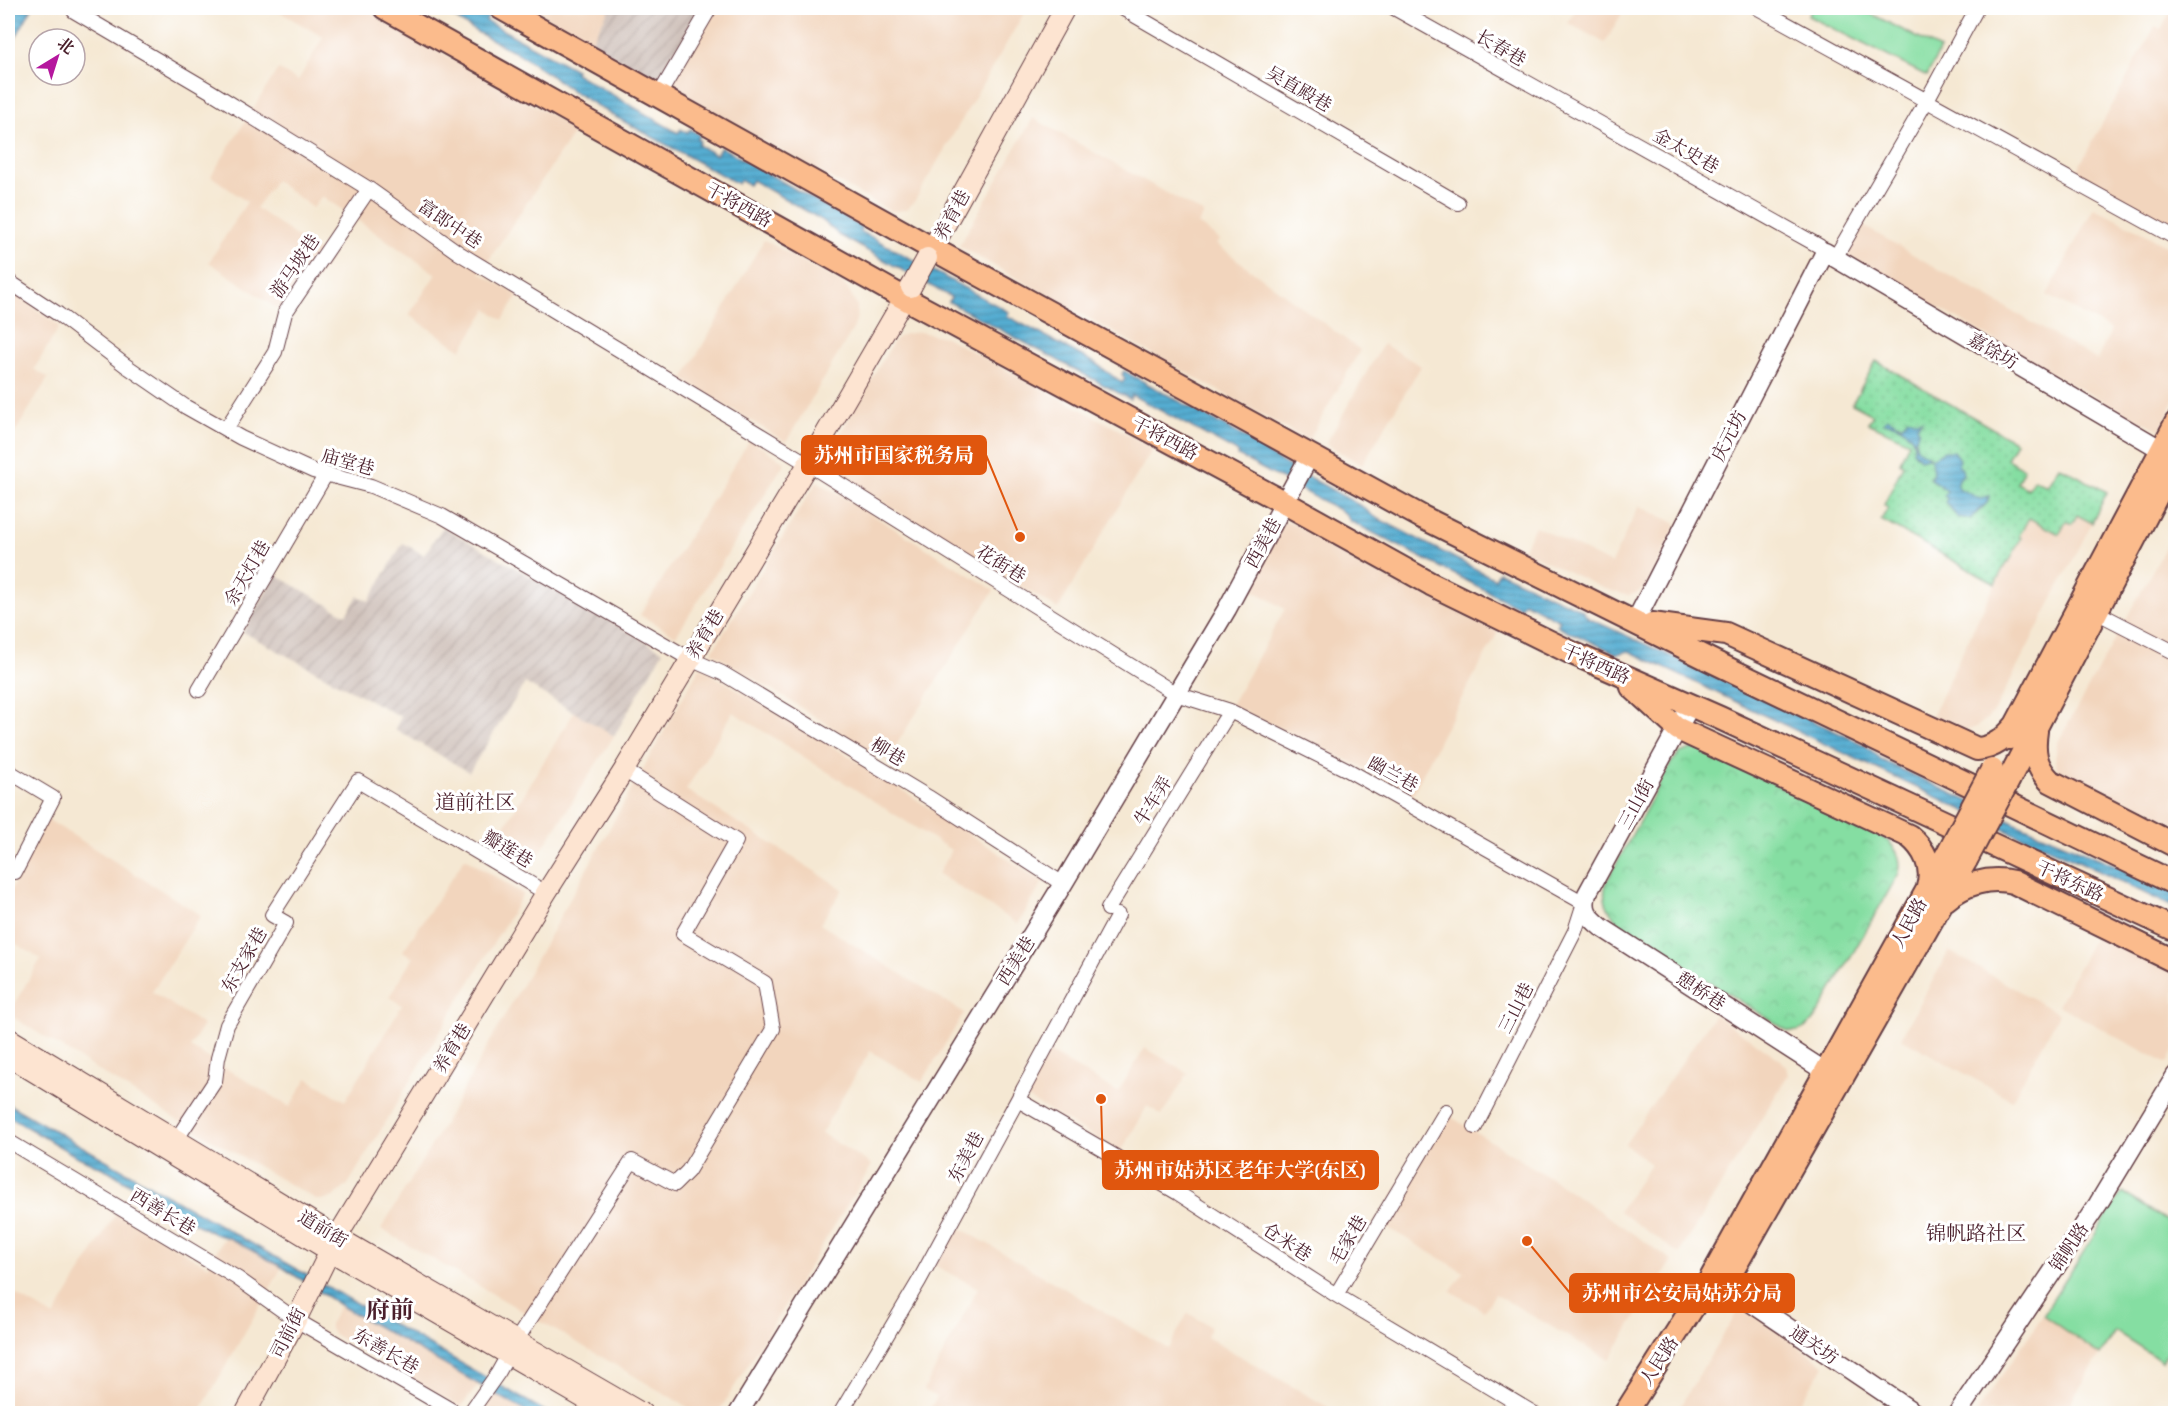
<svg xmlns="http://www.w3.org/2000/svg" width="2183" height="1421" viewBox="0 0 2183 1421" font-family="Alegreya,'Noto Serif SC',serif">
<style>
.built{fill:#f2d5bd}
.industrial{fill:url(#industrial-furrows)}
.park{fill:url(#park-crowns);stroke:#687e66;stroke-width:1.5}
.garden{fill:url(#garden-dots);stroke:#687e66;stroke-width:1.5}
.pitch{fill:#85dea2;stroke:#687e66;stroke-width:1.5}
.water{fill:url(#water-rules);stroke:#50667e;stroke-width:1.5}
.lines{fill:none;stroke-linecap:round;stroke-linejoin:round}
.minor-casing{stroke:#643d44;stroke-width:16}
.tertiary-casing{stroke:#643d44;stroke-width:21}
.secondary-casing{stroke:#643d44;stroke-width:22}
.primary-casing{stroke:#643d44;stroke-width:26}
.minor{stroke:#fff;stroke-width:14}
.tertiary{stroke:#fff;stroke-width:18}
.secondary{stroke:#fde4d1;stroke-width:20}
.primary{stroke:#fbbb8c;stroke-width:22}
.secondary-bridge-casing{stroke:#643d44;stroke-width:22;stroke-linecap:butt}
.primary-bridge-casing{stroke:#643d44;stroke-width:26;stroke-linecap:butt}
.secondary-bridge{stroke:#fde4d1;stroke-width:20}
.primary-bridge{stroke:#fbbb8c;stroke-width:22}
.labels{text-anchor:middle;stroke-width:6;stroke-linejoin:round;paint-order:stroke}
.street-label{font-size:18px;fill:#4a1f2b;stroke:#fff}
.neighbourhood-label{font-size:20px;fill:#4a1f2b;stroke:#fff}
.district-label{font-size:24px;font-weight:bold;fill:#4a1f2b;stroke:#fff}
.leader{fill:none;stroke:#e0560e;stroke-width:2}
.callout-dot{fill:#e0560e;stroke:#fff;stroke-width:2}
.callout{fill:#e0560e;stroke:#e0560e;stroke-width:2}
.callout-label{font-size:20px;text-anchor:middle;font-weight:bold;fill:#fff}
</style>
<defs>
<pattern id="industrial-furrows" width="10" height="10" patternUnits="userSpaceOnUse" patternTransform="scale(1.5)"><rect width="10" height="10" fill="#cfc1ba"/><path d="M-1 1l2-2M0 10L10 0M9 11l2-2" fill="none" stroke="#b3a5a0"/></pattern>
<pattern id="park-crowns" width="20" height="18" patternUnits="userSpaceOnUse" patternTransform="scale(1.5)"><rect width="20" height="18" fill="#85dea2"/><path d="M2 6a3 3 0 1 1 6 0M12 15a3 3 0 1 1 6 0" fill="none" stroke="#74be8c"/></pattern>
<pattern id="garden-dots" width="8" height="8" patternUnits="userSpaceOnUse" patternTransform="scale(1.5)"><rect width="8" height="8" fill="#85dea2"/><path d="M2 2h.1M6 6h.1" fill="none" stroke="#74be8c" stroke-width="1.8" stroke-linecap="round"/></pattern>
<pattern id="water-rules" width="6" height="5" patternUnits="userSpaceOnUse" patternTransform="scale(1.5)"><rect width="6" height="5" fill="#55add2"/><path d="M0 2.5h6" fill="none" stroke="#488cab"/></pattern>
</defs>
<rect width="100%" height="100%" fill="#fff"/>
<filter id="ink" filterUnits="userSpaceOnUse"><feTurbulence type="fractalNoise" baseFrequency=".0167" numOctaves="2"/><feDisplacementMap in="SourceGraphic" scale="12" xChannelSelector="R" yChannelSelector="G"/><feConvolveMatrix kernelMatrix="1 2 1 2 8 2 1 2 1" color-interpolation-filters="sRGB"/></filter>
<filter id="wash" filterUnits="userSpaceOnUse"><feTurbulence type="fractalNoise" baseFrequency=".008" numOctaves="4" result="noise"/><feDisplacementMap in="SourceGraphic" scale="24" xChannelSelector="R" yChannelSelector="G"/><feGaussianBlur stdDeviation="1.35" result="paint"/><feColorMatrix in="noise" values="0 0 0 0 0 0 0 0 0 0 0 0 0 0 0 0 0 1.4 0 .05"/><feComposite in="paint" operator="in"/></filter>
<g filter="url(#wash)">
<rect width="100%" height="100%" fill="#f5e8d3"/>
<path class="built" d="M273 8H363L576 129 480 273 518 295 503 320 487 309 461 350 409 315 436 274 322 196 313 208 275 180 256 208 330 260 290 317 209 262 247 202 211 176 278 69 298 81 323 37Z
M529 8H610L591 42Z
M717 8H723L728 10 730 8H1027L914 202 907 209 899 211H890L668 88Z
M1577 8H1625L1605 43 1568 23Z
M2173 8H2176L2175 228 2075 174 2155 26 2161 29Z
M1033 118 1204 214 1198 224 1220 240 1216 244 1360 350 1310 438 1305 439 959 246Z
M2094 207 2175 250V399L2161 430 2082 390 1843 253 1860 224 2097 360 2111 330 2047 295Z
M764 240 842 283 847 288 857 306V316L854 327 786 442 683 379Z
M8 289 60 326 34 369 48 378 8 444Z
M919 332 945 337 1153 448 1058 609 822 465 895 339 905 334Z
M1383 344 1421 366 1362 465 1326 444Z
M750 440 785 462 676 636 640 615Z
M817 481 994 590 886 761 712 652Z
M1639 506 1677 524 1645 587 1639 592 1629 595 1621 594 1600 587 1523 550 1535 526 1611 564Z
M2077 515 2092 523 1996 708 1987 719 1976 727 1965 731 1956 730 1930 719 1995 584 2021 538 2019 536 2029 518 2066 521Z
M1285 522 1295 524 1498 632 1442 734 1412 796 1364 768 1231 705 1285 609 1245 585 1279 527Z
M2175 530V834L2071 783 2059 773 2055 762 2057 744Z
M700 667 873 771 1043 882 1018 924 938 874 951 850 733 712 686 790 843 889 820 924 964 1013 922 1082 870 1051 821 1133 872 1165 718 1413H698L381 1229 443 1126Z
M574 712 614 736 527 873 490 850Z
M45 818 201 915 152 992 203 1025 190 1047 290 1107 307 1078 345 1101 402 1005 389 997 413 958 403 951 465 858 523 894 347 1186 333 1197 326 1200H317L174 1118 8 1014 41 959 8 939V897Z
M2096 934 2175 973V1048L2167 1064 2058 1005Z
M1949 951 2059 1014 2012 1100 1901 1038Z
M1715 1015 1781 1060 1786 1067 1788 1075 1679 1254 1619 1211 1651 1164 1625 1144Z
M1145 1048 1188 1073 1162 1115 1147 1106 1121 1152 1018 1093 1043 1049 1118 1092Z
M1443 1112 1555 1181 1672 1260 1609 1360 1495 1294 1484 1311 1451 1291 1464 1272 1378 1222Z
M116 1213 208 1266 225 1236 282 1267 199 1413H8V1290L54 1317Z
M957 1226 1168 1349 1188 1313 1211 1327 1207 1337 1338 1413H927L937 1397 924 1390 978 1288 934 1265Z
M340 1305 343 1307 479 1384 461 1407 333 1334 330 1329V1323Z
M1740 1307 1825 1365 1793 1413H1676Z
M2043 1315 2100 1355 2064 1413H1976Z
M493 1391 529 1413 477 1414Z"/>
<path class="industrial" d="M610 8H702L658 82 591 42Z
M443 527 663 651 614 736 525 683 469 772 395 729 401 717 243 632 276 575 346 615 358 596 369 601 403 543 424 555Z"/>
<path class="park" d="M1694 748 1706 750 1878 834C1893 843 1903 855 1899 873L1819 1012C1810 1025 1802 1035 1786 1030L1630 932C1614 920 1598 903 1607 881L1671 763 1680 753Z"/>
<path class="garden" d="M1876 361 2016 442 2007 459 2024 469 2017 483 2028 489 2034 479 2047 486 2059 466 2107 492 2092 523 2077 515 2072 524 2066 521 2059 534 2029 518 2019 536 2021 538 2009 562 2007 561 1995 584 1881 520 1888 508 1884 505 1903 465 1900 462 1909 442 1868 423 1873 415 1852 404Z"/>
<path class="pitch" d="M1812 8H1860L1940 49 1927 76 1808 16Z
M2122 1192 2175 1226V1341L2162 1361 2115 1331 2100 1355 2043 1315Z"/>
<path class="water" d="M13 8H32L8 51V17Z
M439 8H475L489 15 486 21 576 70 575 73 678 133 681 129 687 133 690 129 700 135 697 139 700 141 698 145 716 155 721 147 862 227 860 231 1009 312 1007 316 1095 363 1122 383 1125 379 1122 374 1124 371 1268 450 1267 454 1363 507 1373 516 1495 579 1499 572 1582 610 1588 618 1865 745 1883 761 2020 825 2175 890V908L2076 860 2014 834 1629 651 1617 654 1557 626 1560 621 1524 602 1520 608 1350 521 1345 513 1238 456 1239 453 1132 395 1130 399 949 302 951 297 839 235 822 220 752 180 749 185 740 180 738 184 614 116 576 93 519 54 477 32Z
M1887 418 1902 426 1908 418 1917 421 1922 420 1917 426 1919 430 1915 441 1917 449 1932 458 1944 451H1954L1959 458 1958 465 1962 469 1963 475 1959 479 1957 485 1960 489 1980 499 1989 496 1987 503 1970 519 1957 517 1946 502 1947 498 1944 496 1947 491 1930 478 1933 473 1931 459 1928 457 1920 459 1913 451C1919 436 1897 421 1883 423Z
M8 1104 548 1413H529L343 1307 282 1267 229 1238 215 1234 168 1209 109 1171 74 1155 8 1116Z"/>
</g>
<g filter="url(#ink)">
<g class="lines">
<defs>
<path id="minor" d="M1122 8 1458 203
M1394 8 1819 246 1825 252
M1758 8 2176 238
M74 11 210 91 369 189 459 253 808 464 1176 694 1230 711 1346 769 1584 903 1575 931 1475 1127
M659 95 710 8
M1835 258 1927 100 1977 8
M8 281 58 314 125 365 186 407 241 438 313 471 371 486 442 516 690 659 722 673 928 797 1063 884
M226 429 275 352 285 313 369 189
M2096 612 2176 653
M199 690 326 474
M8 771 53 798 15 872 8 871
M1108 909 1230 711
M1018 1100 1178 1193 1336 1295 1535 1414
M176 1140 215 1081 218 1058 227 1025 286 923 272 915 358 781 546 893
M8 1141 237 1278 296 1320 458 1414
M1336 1295 1446 1111
M469 1414 498 1373 516 1341 632 1161 675 1184 688 1171 773 1029 765 983 683 934 736 841 624 770
M840 1414 919 1281 1118 915"/>
<path id="tertiary" d="M1635 622 1825 252 2162 450
M1690 706 1587 894C1582 910 1589 917 1601 927L1826 1072
M1712 1281 1744 1298 1916 1414
M738 1414 1063 884 1227 609 1309 457
M1957 1414 2098 1204 2176 1075"/>
<path id="secondary" d="M927 258 1065 8
M8 1038 337 1237 643 1414
M8 1056 330 1251 611 1414
M245 1414 296 1320 337 1237 546 893 624 770 808 464 911 287"/>
<path id="primary" d="M385 8 904 298 1285 503 1431 584 1572 653 1720 718 2176 930
M501 8 933 249 1422 517 1712 661 2176 884
M1652 624 1726 634 1977 749C1994 748 2005 738 2015 726
M1632 687 1678 729 1909 836C1924 848 1934 867 1928 887
M2036 731C2033 751 2035 766 2050 781L2176 846
M2009 738 2176 423
M2009 779 2176 459
M1945 900C1964 884 1989 876 2013 882L2176 962
M1719 1294 1966 860
M1625 1414 1710 1280 1949 851"/>
</defs>
<use href="#minor" class="minor-casing"/>
<use href="#tertiary" class="tertiary-casing"/>
<use href="#secondary" class="secondary-casing"/>
<use href="#primary" class="primary-casing"/>
<use href="#minor" class="minor"/>
<use href="#tertiary" class="tertiary"/>
<use href="#secondary" class="secondary"/>
<use href="#primary" class="primary"/>
<defs>
<path id="secondary-bridge" d="M911 287 927 258"/>
<path id="primary-bridge" d="M1949 851 1992 770
M1966 860 2009 779"/>
</defs>
<use href="#secondary-bridge" class="secondary-bridge-casing"/>
<use href="#primary-bridge" class="primary-bridge-casing"/>
<use href="#secondary-bridge" class="secondary-bridge"/>
<use href="#primary-bridge" class="primary-bridge"/>
</g>
</g>
<g class="labels">
<g class="street-label">
<text transform="translate(1501 48) rotate(30)" y="6">长春巷</text>
<text transform="translate(1299 89) rotate(30)" y="6">吴直殿巷</text>
<text transform="translate(1686 151) rotate(29)" y="6">金太史巷</text>
<text transform="translate(739 205) rotate(29)" y="6">干将西路</text>
<text transform="translate(952 215) rotate(-61)" y="6">养育巷</text>
<text transform="translate(450 224) rotate(34)" y="6">富郎中巷</text>
<text transform="translate(295 266) rotate(-56)" y="6">游马坡巷</text>
<text transform="translate(1993 351) rotate(30)" y="6">嘉馀坊</text>
<text transform="translate(1729 436) rotate(-63)" y="6">庆元坊</text>
<text transform="translate(1165 438) rotate(28)" y="6">干将西路</text>
<text transform="translate(348 462) rotate(16)" y="6">庙堂巷</text>
<text transform="translate(1263 543) rotate(-61)" y="6">西美巷</text>
<text transform="translate(1001 564) rotate(32)" y="6">花街巷</text>
<text transform="translate(247 573) rotate(-60)" y="6">余天灯巷</text>
<text transform="translate(705 634) rotate(-59)" y="6">养育巷</text>
<text transform="translate(1596 664) rotate(24)" y="6">干将西路</text>
<text transform="translate(888 752) rotate(31)" y="6">柳巷</text>
<text transform="translate(1393 774) rotate(29)" y="6">幽兰巷</text>
<text transform="translate(1153 801) rotate(-58)" y="6">牛车弄</text>
<text transform="translate(1636 804) rotate(-61)" y="6">三山街</text>
<text transform="translate(508 849) rotate(31)" y="6">瓣莲巷</text>
<text transform="translate(2070 881) rotate(25)" y="6">干将东路</text>
<text transform="translate(1909 923) rotate(-61)" y="6">人民路</text>
<text transform="translate(244 960) rotate(-60)" y="6">东支家巷</text>
<text transform="translate(1016 961) rotate(-58)" y="6">西美巷</text>
<text transform="translate(1701 991) rotate(33)" y="6">憩桥巷</text>
<text transform="translate(1516 1008) rotate(-63)" y="6">三山巷</text>
<text transform="translate(452 1048) rotate(-59)" y="6">养育巷</text>
<text transform="translate(966 1157) rotate(-62)" y="6">东美巷</text>
<text transform="translate(163 1212) rotate(31)" y="6">西善长巷</text>
<text transform="translate(323 1229) rotate(31)" y="6">道前街</text>
<text transform="translate(1348 1240) rotate(-59)" y="6">毛家巷</text>
<text transform="translate(1287 1242) rotate(33)" y="6">仓米巷</text>
<text transform="translate(2069 1247) rotate(-56)" y="6">锦帆路</text>
<text transform="translate(288 1333) rotate(-63)" y="6">司前街</text>
<text transform="translate(1814 1345) rotate(34)" y="6">通关坊</text>
<text transform="translate(386 1351) rotate(30)" y="6">东善长巷</text>
<text transform="translate(1659 1361) rotate(-57)" y="6">人民路</text>
</g>
<g class="neighbourhood-label">
<text x="475" y="809">道前社区</text>
<text x="1976" y="1240">锦帆路社区</text>
</g>
<g class="district-label">
<text x="390" y="1318">府前</text>
</g>
</g>
<path class="leader" d="M1020 537L986 455M1101 1099L1103 1170M1527 1241L1570 1293"/>
<g class="callout-dot">
<circle cx="1020" cy="537" r="6"/>
<circle cx="1101" cy="1099" r="6"/>
<circle cx="1527" cy="1241" r="6"/>
</g>
<g class="callout">
<rect x="802" y="436" width="184" height="38" rx="6"/>
<rect x="1103" y="1151" width="275" height="38" rx="6"/>
<rect x="1570" y="1274" width="224" height="38" rx="6"/>
</g>
<g class="callout-label">
<text x="894" y="462">苏州市国家税务局</text>
<text x="1240" y="1177">苏州市姑苏区老年大学(东区)</text>
<text x="1682" y="1300">苏州市公安局姑苏分局</text>
</g>
<rect width="2183" height="1421" fill="none" stroke="#fff" stroke-width="30"/>
<g transform="translate(57 57) rotate(38)"><circle r="28" fill="#ffffff" stroke="#b7a5aa" stroke-width="1.5"/>
<path d="M0-4.5L10 22L0 15L-10 22Z" fill="#b5179e"/>
<text y="-9" font-size="16" font-weight="bold" text-anchor="middle" fill="#4a1f2b">北</text>
</g>
</svg>
